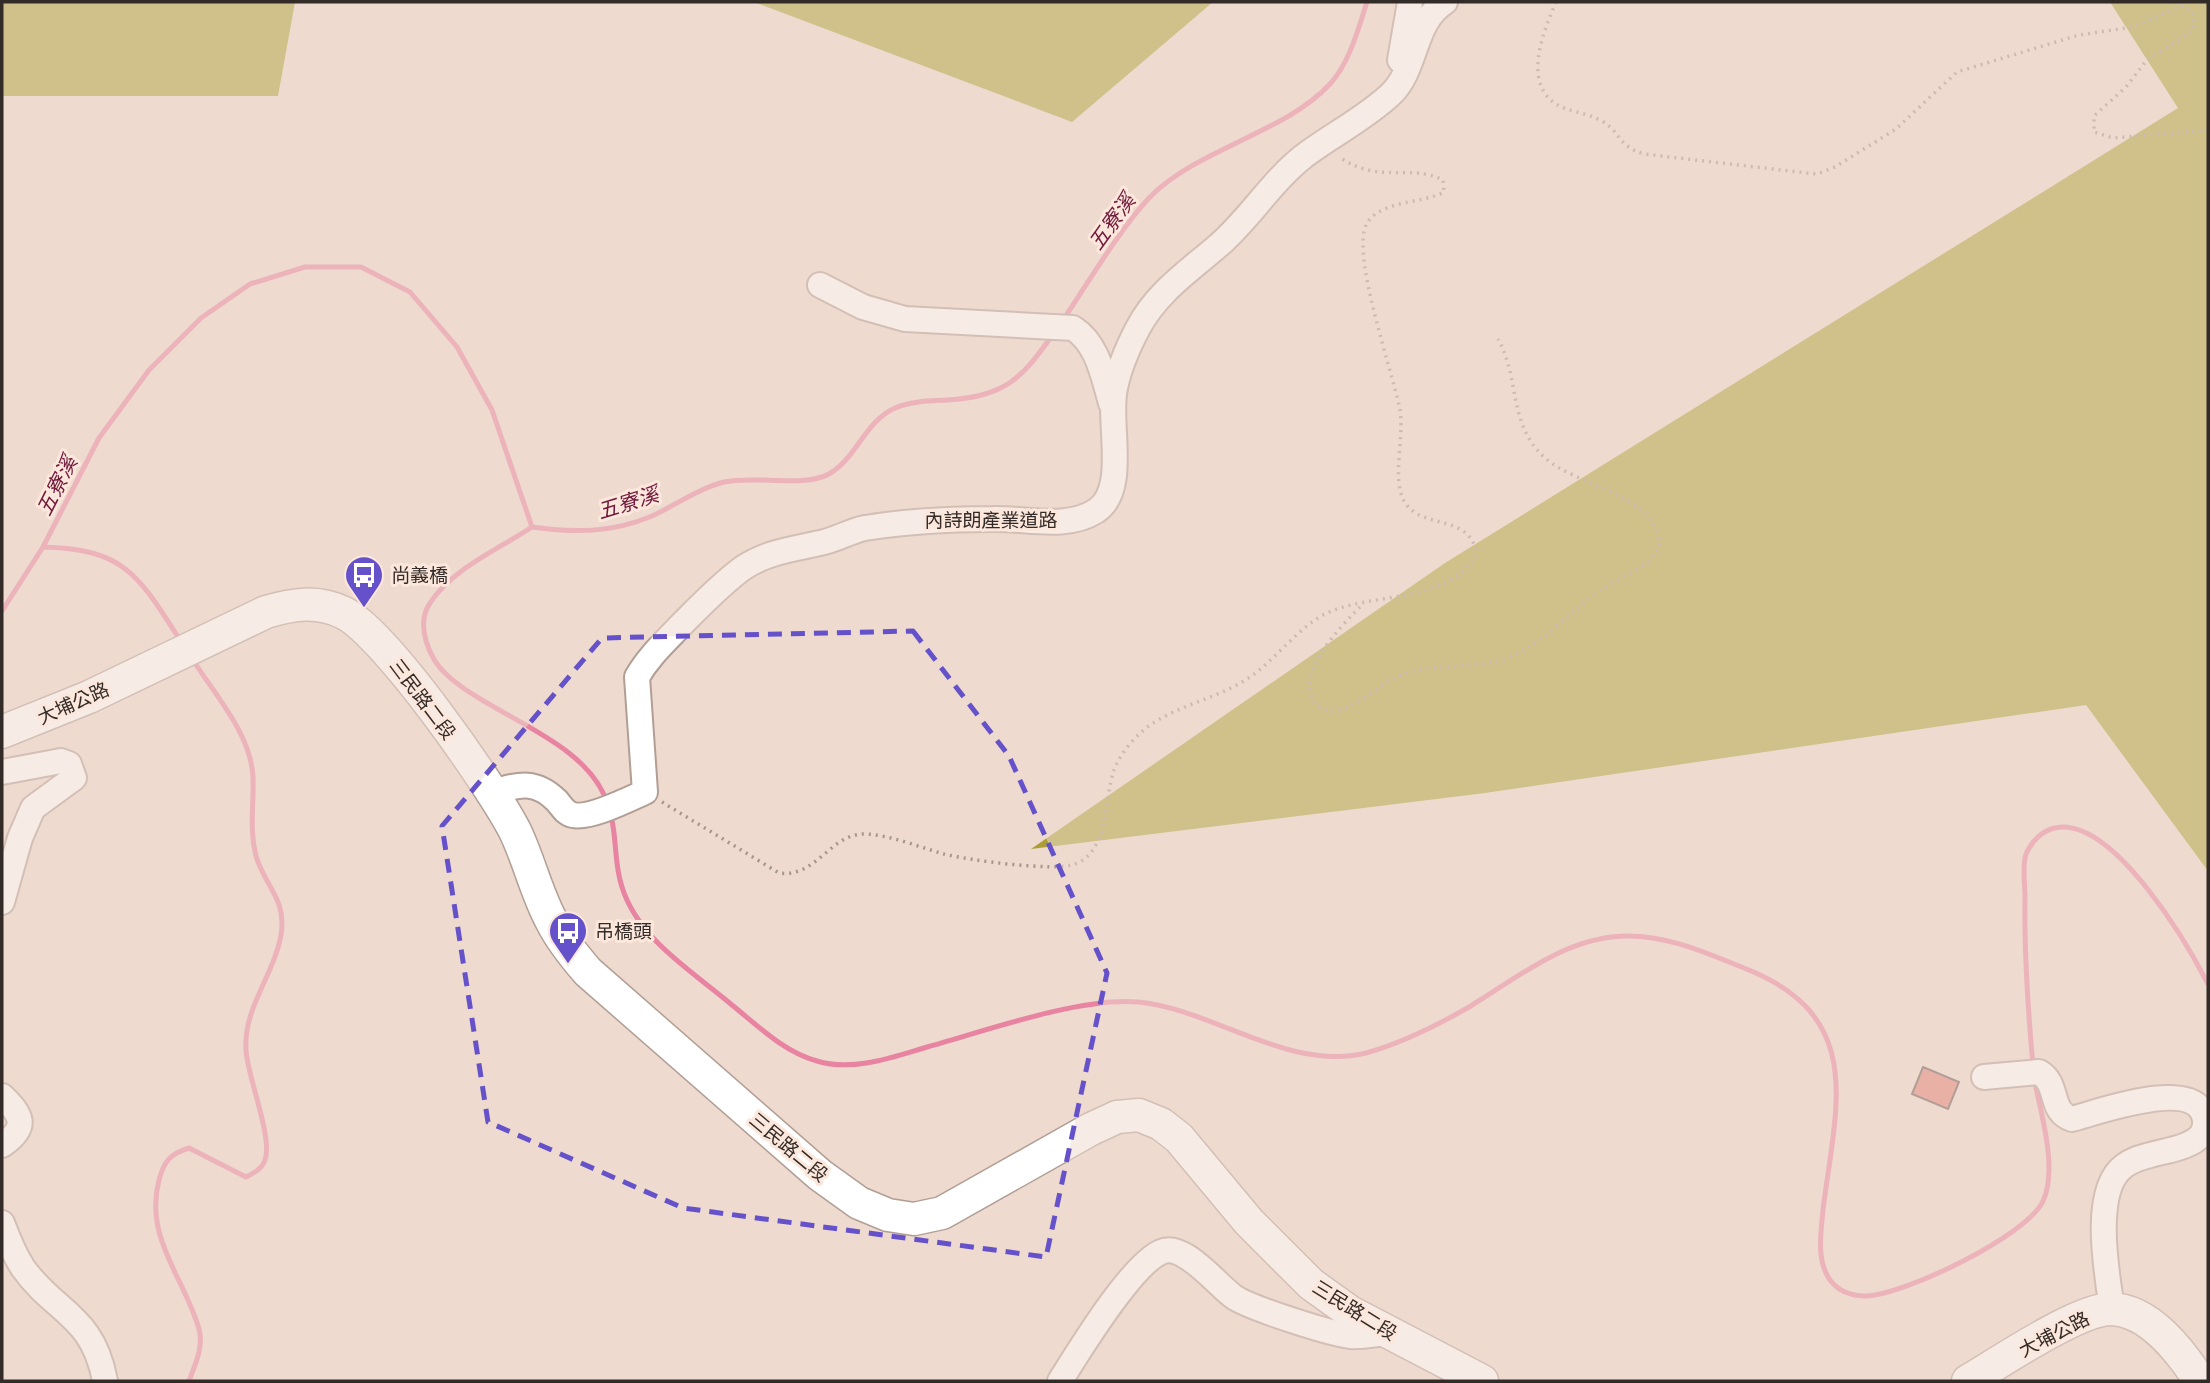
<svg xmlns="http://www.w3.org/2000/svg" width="2210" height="1383" viewBox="0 0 2210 1383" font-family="Rubik,'Noto Sans TC',sans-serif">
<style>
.forest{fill:#ab9f33}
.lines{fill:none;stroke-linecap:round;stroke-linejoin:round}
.stream{stroke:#e883a1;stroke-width:5}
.building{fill:#e37e74;stroke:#695553;stroke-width:2}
.minor-casing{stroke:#b19e94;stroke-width:28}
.major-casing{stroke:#b19e94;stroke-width:35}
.path{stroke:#a4958d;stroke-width:3.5;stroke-dasharray:2 5;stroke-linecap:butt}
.minor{stroke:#fff;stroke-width:24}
.major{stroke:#fff;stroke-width:32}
.marked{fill:none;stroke:#6552cb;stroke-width:5;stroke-dasharray:14 9;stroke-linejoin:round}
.labels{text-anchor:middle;stroke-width:6;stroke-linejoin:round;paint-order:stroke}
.street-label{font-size:19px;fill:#332b27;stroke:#fce7dc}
.poi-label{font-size:19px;fill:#332b27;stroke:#fce7dc;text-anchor:start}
.water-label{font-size:21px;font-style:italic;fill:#71183b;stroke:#fce7dc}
</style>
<rect width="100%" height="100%" fill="#eedacf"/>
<path class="forest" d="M2 2H295L278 96H2Z
M754 2H1213L1072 122Z
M2110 2H2208V871L2086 705 1485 793 1031 849 1445 563 2178 108Z"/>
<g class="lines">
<path class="stream" d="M1063 320C1088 283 1120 229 1149 198 1196 149 1285 133 1330 84 1350 62 1358 29 1367 2
M532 527C499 549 452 569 430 603 415 625 429 659 447 675 491 716 588 741 607 803
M532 527C574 533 612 533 652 516 676 505 697 489 724 482 754 475 803 488 829 474 857 458 864 422 895 408 911 401 930 401 947 400 1005 396 1021 380 1053 334
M43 547C125 549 138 575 180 640
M2 611 43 547 99 438 149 370 201 318 250 284 305 267H361L410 292 457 347 492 410 532 527
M611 816C617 839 614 864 622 887 638 939 692 971 732 1005 758 1026 784 1052 817 1061 853 1072 893 1057 927 1047 985 1031 1080 997 1138 1002 1213 1009 1288 1072 1366 1053 1402 1043 1436 1026 1469 1007 1517 978 1566 937 1625 936 1667 935 1706 953 1744 968 1867 1016 1836 1105 1823 1210 1821 1233 1816 1260 1830 1280 1839 1292 1852 1296 1866 1296 1904 1295 2027 1236 2043 1201 2058 1170 2041 1112 2034 1079
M2033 1066C2028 1010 2024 954 2025 897 2025 884 2022 866 2026 854 2033 839 2045 828 2062 827 2117 826 2185 939 2208 984
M189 1381C195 1365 204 1346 199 1329 184 1277 144 1238 159 1180 164 1161 170 1154 189 1148L246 1177C254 1173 262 1169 265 1160 273 1138 248 1078 246 1051 243 1008 274 975 281 935 287 899 265 887 256 856 249 829 254 805 253 777 251 734 215 695 193 660"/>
</g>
<path class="building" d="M1923 1067 1959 1082 1948 1109 1912 1094Z"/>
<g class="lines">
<defs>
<path id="minor" d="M1400 60 1410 2
M820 285 863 307 905 319 1073 328C1098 344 1103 376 1111 403
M2 772 61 761 69 764 74 778 33 808 20 838 2 902
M493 792C520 784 536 780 557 801 562 807 565 813 573 815 590 819 629 799 645 792L637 677C649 656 666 641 682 624 701 605 721 584 743 568 767 552 793 549 820 543 836 540 850 531 865 528 908 521 949 519 993 519 1026 518 1066 530 1096 511 1129 489 1107 422 1115 388 1119 368 1128 347 1138 328 1157 292 1189 271 1219 245 1250 218 1271 182 1304 156 1332 135 1364 119 1390 95 1418 69 1412 23 1445 2
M1984 1077 2039 1072C2060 1084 2048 1111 2072 1119 2098 1112 2188 1079 2203 1113 2206 1120 2206 1127 2202 1134 2192 1147 2169 1150 2154 1154 2143 1157 2133 1159 2124 1166 2091 1190 2107 1274 2112 1309
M2 1096C22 1115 29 1127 2 1145
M2 1223C8 1239 14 1254 23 1268 55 1313 93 1315 105 1381
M1060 1381C1079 1351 1131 1265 1161 1252 1183 1241 1217 1285 1234 1297 1250 1308 1331 1334 1351 1336 1362 1337 1376 1334 1388 1333"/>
<path id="major" d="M2 732 89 697 266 612C293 604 317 600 344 613 386 634 492 786 515 831 529 860 536 892 551 920 561 940 574 956 588 972L820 1175 859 1203 888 1215 914 1219 942 1213 1091 1129 1117 1117 1139 1115 1161 1124 1179 1138 1249 1222 1311 1284 1350 1312 1482 1381
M1968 1381C1999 1363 2078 1309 2111 1309 2150 1310 2181 1352 2200 1381"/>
</defs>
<use href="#minor" class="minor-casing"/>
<use href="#major" class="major-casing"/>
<path class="path" d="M1556 2C1544 30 1522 82 1556 104 1569 112 1588 113 1602 121 1621 132 1617 146 1644 154L1807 173 1817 174 1835 167 1896 129 1957 72 2079 35 2133 27 2183 5 2194 15V29L2146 61 2126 87 2094 116V132L2113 138 2208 130
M1360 607C1342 625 1290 678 1317 705 1321 710 1329 712 1336 710 1362 706 1381 681 1406 673 1438 663 1474 670 1506 658 1545 644 1571 609 1605 587 1624 575 1648 568 1660 547 1660 494 1576 487 1544 457 1508 424 1520 378 1498 339
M662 802 779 873C818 878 830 832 867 834 893 836 919 847 944 854 967 860 1055 872 1075 864 1109 852 1104 798 1114 770 1120 753 1139 731 1155 722 1185 703 1221 697 1250 677 1276 659 1296 630 1323 615 1368 591 1447 606 1477 554 1469 512 1421 531 1404 501 1391 477 1406 433 1399 405 1391 368 1354 261 1365 228 1374 200 1423 204 1444 192L1443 180C1409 163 1381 185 1339 157"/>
<use href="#minor" class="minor"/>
<use href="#major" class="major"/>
</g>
<path d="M0 0H2210V1383H0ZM913 631 1009 756 1107 973 1046 1257 683 1208 488 1122 442 826 602 638Z" fill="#eedacf" fill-opacity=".55" fill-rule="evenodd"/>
<path class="marked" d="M913 631 1009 756 1107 973 1046 1257 683 1208 488 1122 442 826 602 638Z"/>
<defs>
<symbol id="bus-pin" viewBox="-11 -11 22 30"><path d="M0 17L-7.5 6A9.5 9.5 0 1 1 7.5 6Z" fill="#6552cb" stroke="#fce7dc"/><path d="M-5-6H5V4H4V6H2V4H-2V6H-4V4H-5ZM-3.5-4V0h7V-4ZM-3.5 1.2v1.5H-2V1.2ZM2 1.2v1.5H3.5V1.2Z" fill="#fff"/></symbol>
</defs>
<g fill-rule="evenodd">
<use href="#bus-pin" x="342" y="553" width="44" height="60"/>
<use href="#bus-pin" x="546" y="909" width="44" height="60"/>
</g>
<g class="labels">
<g class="street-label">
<text x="991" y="527">內詩朗產業道路</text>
<text transform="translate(423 699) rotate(53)" y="7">三民路二段</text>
<text transform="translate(73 703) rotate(-24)" y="7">大埔公路</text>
<text transform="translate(789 1147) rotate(40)" y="7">三民路二段</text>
<text transform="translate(1355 1310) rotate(32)" y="7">三民路二段</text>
<text transform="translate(2054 1334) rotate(-27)" y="7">大埔公路</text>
</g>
<g class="poi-label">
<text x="391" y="582">尚義橋</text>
<text x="595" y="938">吊橋頭</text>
</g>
<g class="water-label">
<text transform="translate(1112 222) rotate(-54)" y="7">五寮溪</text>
<text transform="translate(57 486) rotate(-63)" y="7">五寮溪</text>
<text transform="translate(628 503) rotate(-17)" y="7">五寮溪</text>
</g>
</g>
<rect width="2210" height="1383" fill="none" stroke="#332b27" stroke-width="7"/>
</svg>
